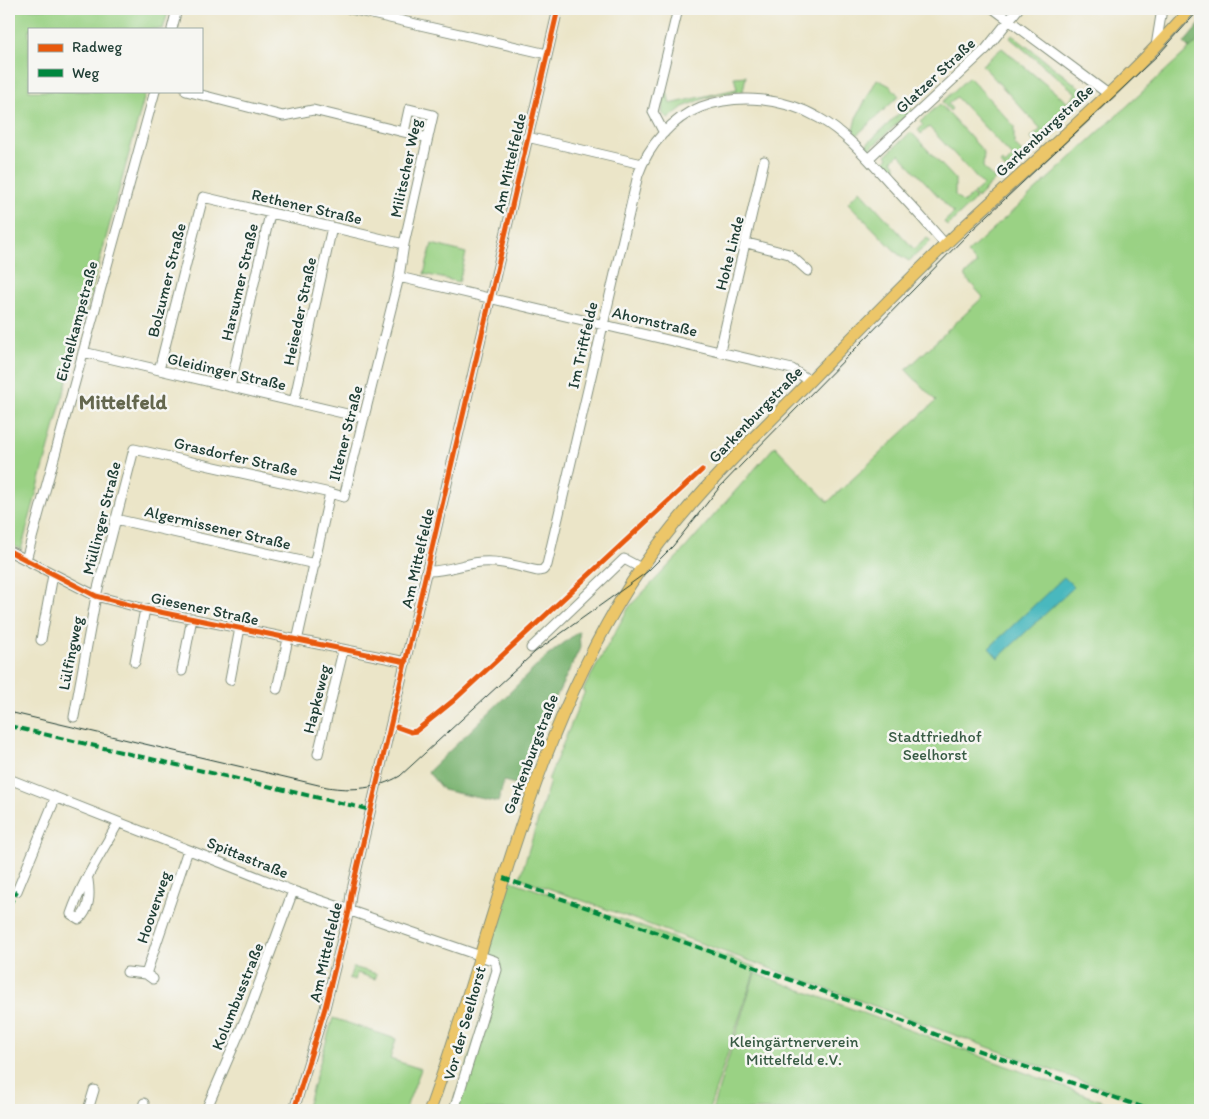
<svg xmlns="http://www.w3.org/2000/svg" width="1209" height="1119" viewBox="0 0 1209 1119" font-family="Itim,sans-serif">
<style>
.green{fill:#9ad284;stroke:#5c885c}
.forest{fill:#7bb472;stroke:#4d7853}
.water{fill:#48b8be;stroke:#347a79}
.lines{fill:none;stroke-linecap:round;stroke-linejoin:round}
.minor-casing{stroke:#85917e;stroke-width:11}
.major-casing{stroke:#85917e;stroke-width:13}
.minor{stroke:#fff;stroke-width:9}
.major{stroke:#ecc669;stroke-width:11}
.tram{stroke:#1f3d34;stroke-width:1}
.quiet{stroke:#00873e;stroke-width:4;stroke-dasharray:8 4;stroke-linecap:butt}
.cycleway-casing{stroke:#f6f6f2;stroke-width:8}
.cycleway{stroke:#e8590c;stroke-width:5}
.labels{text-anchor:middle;stroke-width:5;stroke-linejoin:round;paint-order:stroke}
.street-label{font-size:16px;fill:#1f3d34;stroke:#f6f6f2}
.park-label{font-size:16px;fill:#385b44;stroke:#f6f6f2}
.district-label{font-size:21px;font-weight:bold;fill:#64674e;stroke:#f6f6f2}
</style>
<rect width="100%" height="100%" fill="#f6f6f2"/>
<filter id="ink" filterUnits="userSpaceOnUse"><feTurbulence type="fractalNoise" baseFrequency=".02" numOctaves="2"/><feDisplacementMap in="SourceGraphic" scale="10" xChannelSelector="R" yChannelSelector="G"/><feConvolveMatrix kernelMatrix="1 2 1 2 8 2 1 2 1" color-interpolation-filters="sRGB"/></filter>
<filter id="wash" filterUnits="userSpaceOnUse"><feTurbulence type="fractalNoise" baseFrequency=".0096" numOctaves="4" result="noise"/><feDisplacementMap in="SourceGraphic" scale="20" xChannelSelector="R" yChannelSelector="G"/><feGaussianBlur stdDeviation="1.12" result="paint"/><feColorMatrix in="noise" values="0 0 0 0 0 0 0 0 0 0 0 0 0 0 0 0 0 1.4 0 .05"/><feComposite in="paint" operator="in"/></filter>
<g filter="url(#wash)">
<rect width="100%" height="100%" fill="#ebe5c8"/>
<path class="green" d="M9 9H169L163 29H29V91H146L21 550 9 542Z
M1012 35 1088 94 1035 143 1031 138 1041 129 982 65 1002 48 1068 103 1076 93 1010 38Z
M1200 39V1110H1162L520 878 550 781 548 780 585 691 583 690 629 607 680 554 775 446 828 502 936 401 906 370 983 297 964 276 977 264 967 253Z
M746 76 743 91 711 96 683 107 668 119 662 113 664 93 667 92 670 104 737 89 734 77Z
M969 77 1014 126V144L1024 154 1006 170 1000 163 1002 161 1005 165 1013 157 956 97 948 104 952 109 950 111 942 102Z
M877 79 890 86 899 96 857 135 853 131 856 118Z
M940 104 984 152 983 167 995 180 977 198 973 194 983 185 929 127 921 134 918 130 923 125 920 122Z
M908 105 912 110 870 149 866 145Z
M911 132 955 179V195L963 203 972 195 976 199 947 226 944 222 954 213 899 154 892 161 897 167 891 171 883 163 888 158 886 155Z
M860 190 914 249 927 238 931 241 909 261 898 254 848 203Z
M432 244 466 253 459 282 424 274Z
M503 878 756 967 709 1110H454L497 965 480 955Z
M353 967 377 974 375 979 357 973 355 980 349 979Z
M755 973 1126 1110H712Z
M333 1018 396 1039 390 1059 421 1069 405 1110H306Z"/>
<path class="forest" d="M1200 24V39L1190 49 1184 43Z
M579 631 580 648 539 732 522 786 504 781 498 802 443 790 428 772 546 657Z"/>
<path class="water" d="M1064 577 1074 587 998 658 989 648Z"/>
</g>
<g filter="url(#ink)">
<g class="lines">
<defs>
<path id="minor" d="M350 9 547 54
M994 9 1107 93
M172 29 177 9
M1156 46 1162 9
M186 91 283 116 313 110 428 138
M664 133 653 112 678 9
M527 137 642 164
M868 159 986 49 1018 9
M747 243 789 254 808 271
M399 277 792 369 810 381
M720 351 764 161
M83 352 364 418
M159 370 203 197 404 244
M230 387 270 214
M294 402 332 227
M115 519 315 564
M9 551 96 596 145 609 406 662
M26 560 155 91
M427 571C445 572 462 564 481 562 499 560 520 567 538 571L543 570 547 565 638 175C648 146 672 118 701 107 738 93 785 98 819 118 846 133 868 159 889 182 908 202 927 223 945 244
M41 640 53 575
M297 641 330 493 344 497 399 277 404 244 433 115 409 109 404 132
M531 648 624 559 641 568
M135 662 145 609
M182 671 192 618
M230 680 240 628
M277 689 288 639
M74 717 96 596 134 449 330 493
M318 754 343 651
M9 779 293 891 495 961 497 970 454 1110
M88 880C90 893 90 910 79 919L71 914C82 882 102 852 118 823
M17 891 55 799
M127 972 146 974
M153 979 146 974 188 850
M88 1110 94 1090
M142 1110 144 1103
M206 1110 250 1008 293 891
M294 1110 325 1008 349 911 351 894 558 9"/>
<path id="major" d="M430 1110C494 933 528 746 630 585 675 515 734 457 792 399 850 340 907 280 967 224 1042 154 1123 87 1190 9"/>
</defs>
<use href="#minor" class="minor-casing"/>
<use href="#major" class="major-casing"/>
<use href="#minor" class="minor"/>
<use href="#major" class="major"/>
<path class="tram" d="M9 712 327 787C352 791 377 789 400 776L535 652 647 572 673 546 719 488 743 463 971 231 1159 54 1200 9"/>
<path class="quiet" d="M9 726 371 810
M503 878 867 1007 965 1046 1151 1110
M9 906 17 891"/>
<defs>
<path id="cycleway" d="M9 551 96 596 145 609 406 662
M397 727 411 732 416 731 453 701 702 470
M294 1110 325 1008 349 911 351 894 558 9"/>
</defs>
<use href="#cycleway" class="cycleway-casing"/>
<use href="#cycleway" class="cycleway"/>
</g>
</g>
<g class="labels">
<g class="street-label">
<text transform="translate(935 75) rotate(-43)" y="6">Glatzer Straße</text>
<text transform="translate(1044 130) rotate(-43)" y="6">Garkenburgstraße</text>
<text transform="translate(509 163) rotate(-77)" y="6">Am Mittelfelde</text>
<text transform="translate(405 168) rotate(-78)" y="6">Militscher Weg</text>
<text transform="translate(307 206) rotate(13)" y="6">Rethener Straße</text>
<text transform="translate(729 253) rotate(-76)" y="6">Hohe Linde</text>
<text transform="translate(166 280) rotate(-76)" y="6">Bolzumer Straße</text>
<text transform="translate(239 282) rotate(-77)" y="6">Harsumer Straße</text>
<text transform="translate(299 311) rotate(-78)" y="6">Heiseder Straße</text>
<text transform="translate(76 321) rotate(-75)" y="6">Eichelkampstraße</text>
<text transform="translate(655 321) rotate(13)" y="6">Ahornstraße</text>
<text transform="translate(582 345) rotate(-77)" y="6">Im Triftfelde</text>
<text transform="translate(227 371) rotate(13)" y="6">Gleidinger Straße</text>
<text transform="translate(755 414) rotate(-46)" y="6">Garkenburgstraße</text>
<text transform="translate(345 433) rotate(-76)" y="6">Iltener Straße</text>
<text transform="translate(236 456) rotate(13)" y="6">Grasdorfer Straße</text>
<text transform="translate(101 518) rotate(-76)" y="6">Müllinger Straße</text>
<text transform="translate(218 527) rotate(13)" y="6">Algermissener Straße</text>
<text transform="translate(417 558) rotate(-77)" y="6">Am Mittelfelde</text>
<text transform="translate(205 608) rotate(12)" y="6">Giesener Straße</text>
<text transform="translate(70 653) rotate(-79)" y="6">Lülfingweg</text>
<text transform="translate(316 699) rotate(-76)" y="6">Hapkeweg</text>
<text transform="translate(530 754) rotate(-69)" y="6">Garkenburgstraße</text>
<text transform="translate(248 857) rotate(22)" y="6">Spittastraße</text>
<text transform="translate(153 907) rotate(-71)" y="6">Hooverweg</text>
<text transform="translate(325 952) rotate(-77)" y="6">Am Mittelfelde</text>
<text transform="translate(237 996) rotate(-68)" y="6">Kolumbusstraße</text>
<text transform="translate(464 1023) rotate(-74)" y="6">Vor der Seelhorst</text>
</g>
<g class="park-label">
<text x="935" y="742">Stadtfriedhof<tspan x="935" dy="18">Seelhorst</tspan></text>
<text x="794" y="1047">Kleingärtnerverein<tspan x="794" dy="18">Mittelfeld e.V.</tspan></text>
</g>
<g class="district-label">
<text x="123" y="409">Mittelfeld</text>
</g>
</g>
<rect width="1209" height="1119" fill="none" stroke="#f6f6f2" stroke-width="30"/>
<rect x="28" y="28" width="175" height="65" fill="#f6f6f2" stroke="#a0aca6"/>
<rect x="38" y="44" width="25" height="8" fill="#e8590c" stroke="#a0aca6"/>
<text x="72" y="52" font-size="15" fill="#1f3d34">Radweg</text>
<rect x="38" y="69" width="25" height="8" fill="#00873e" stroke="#a0aca6"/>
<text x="72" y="78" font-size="15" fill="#1f3d34">Weg</text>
</svg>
